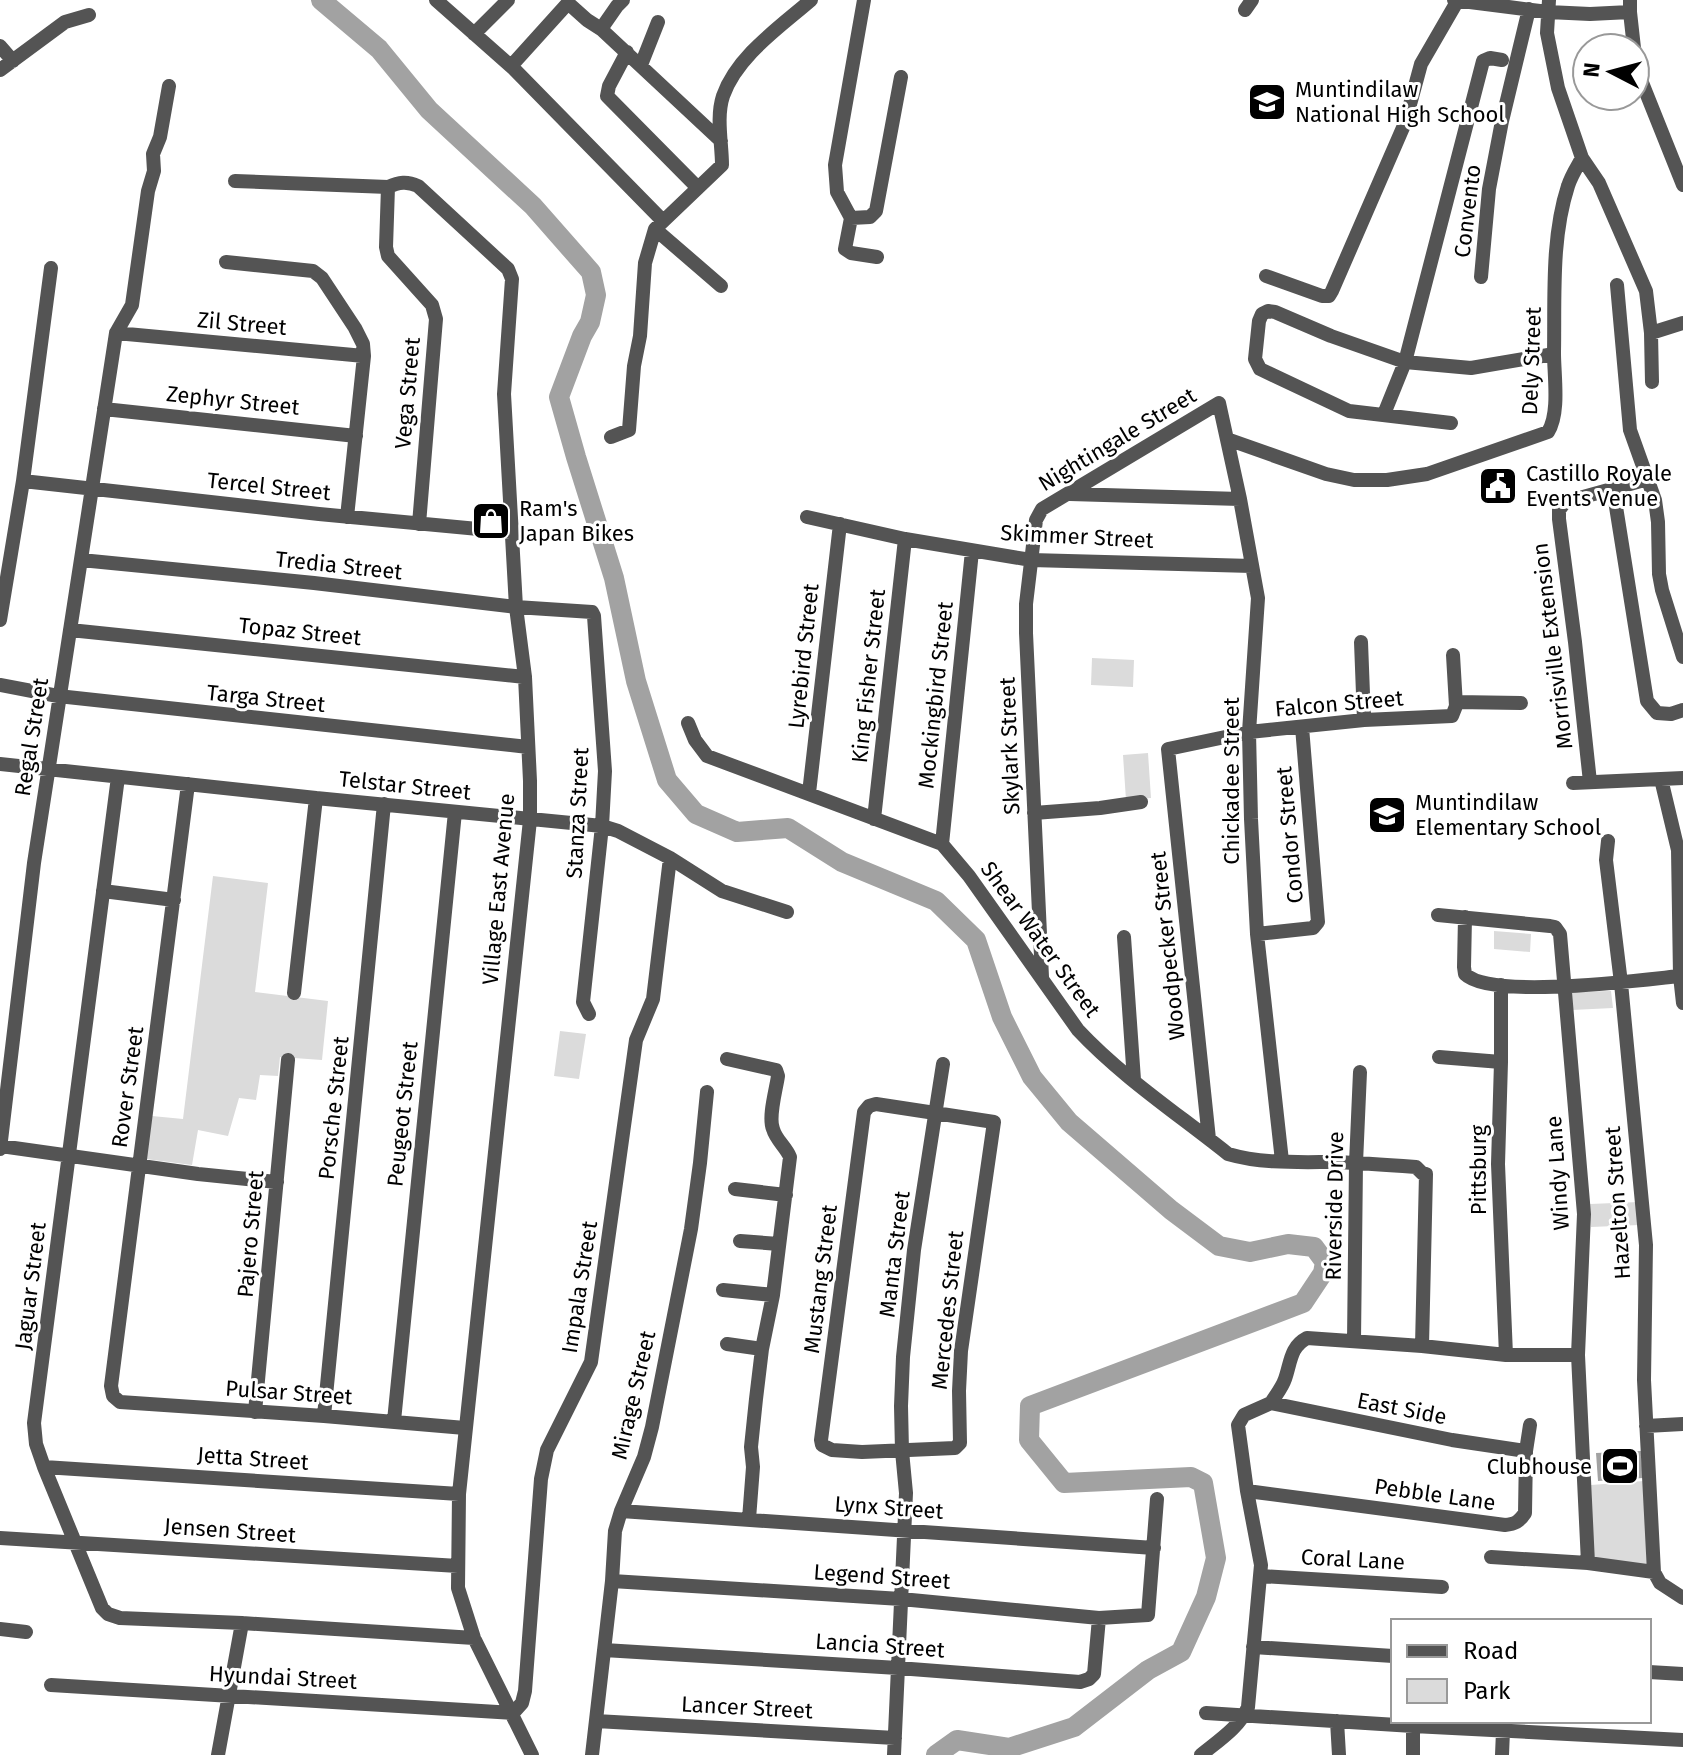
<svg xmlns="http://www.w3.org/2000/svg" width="1683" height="1755" viewBox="0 0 1683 1755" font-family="'Fira Sans',sans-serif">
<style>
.green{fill:#dbdbdb}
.water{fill:#a2a2a2}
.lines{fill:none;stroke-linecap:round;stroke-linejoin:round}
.river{stroke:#a2a2a2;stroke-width:20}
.minor{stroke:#545454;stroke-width:14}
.labels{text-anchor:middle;stroke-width:6;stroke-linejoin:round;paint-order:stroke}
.poi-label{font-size:22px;fill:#000;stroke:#fff;text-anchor:start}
.street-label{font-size:22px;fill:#000;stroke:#fff}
</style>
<rect width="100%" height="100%" fill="#fff"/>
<path class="green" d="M1092 658 1134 660 1133 687 1091 685Z
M1148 753 1151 798 1126 800 1123 755Z
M213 876 268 883 255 992 328 1001 322 1060 280 1057 278 1076 260 1075 256 1100 239 1098 228 1136 198 1130 192 1165 146 1159 152 1116 183 1119Z
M1494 931 1531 934 1530 952 1494 949Z
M1611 991 1613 1008 1572 1010 1570 992Z
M560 1031 586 1034 579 1079 554 1076Z
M1639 1202V1225L1591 1227 1590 1204Z
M1644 1481 1649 1566 1593 1558 1591 1485Z"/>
<path class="water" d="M1641 1451 1643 1478 1598 1481 1596 1453Z"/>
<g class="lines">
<path class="river" d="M321 0 379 49 429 110 533 206 591 272 596 295 590 322 582 336 559 397 576 457 614 578 636 681 667 780 696 814 737 832 788 828 842 862 936 901 976 940 1002 1017 1032 1077 1069 1122 1171 1210 1219 1246 1250 1252 1288 1244 1314 1247 1325 1262 1323 1273 1303 1303 1030 1406 1029 1440 1064 1483 1191 1477 1203 1483 1216 1558 1206 1597 1181 1652 1148 1670 1074 1727 1009 1748 957 1740 936 1755"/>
<path class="minor" d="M436 0 514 69 663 221
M623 0 617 6 601 29 721 141
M864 0 835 165 837 192 851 218 845 249 851 253 877 257
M1454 0 1548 12 1590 14 1630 12
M1549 0 1547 33 1558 88 1582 158 1599 183 1646 291 1651 333 1652 382
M1630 0V12L1634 48
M1245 10 1252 0
M474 34 508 0
M0 46 13 61
M627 52 609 86 607 96 698 188
M1635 53 1637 70 1683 185
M641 65 658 22
M511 66 568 3 587 20 601 29
M0 70 65 22 89 15
M235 181 388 187C399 182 407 181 418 186L508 269 512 279 504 394 516 607 525 677 530 781V820L459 1494 458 1588 474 1638 532 1755
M388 187 386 247 388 256 432 305 436 319 419 524
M851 218 870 217 876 211 901 77
M655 229 721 286
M226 262 313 271 322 278 355 328 363 344 364 356 347 517
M1266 276 1322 296H1329L1332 291 1405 123 1421 64 1458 0
M1481 277 1489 189 1502 121 1529 9
M1617 285 1630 430 1655 500 1658 522 1659 574 1662 590 1683 657
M116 333 364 356
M1651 333 1683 323
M104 409 356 436
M1384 414 1405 362 1483 61 1490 58 1502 60
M1451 423 1349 411 1260 369 1255 359 1259 321 1262 314 1268 311 1275 312 1331 336 1405 362 1471 368 1554 354
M611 437 629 430 634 366 640 336 645 263 655 229 722 165C722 144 716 117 723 96 737 56 780 27 811 0
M1227 439 1326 474 1354 480H1387L1427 474 1548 432C1560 413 1554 376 1554 353 1555 298 1551 238 1568 186 1571 176 1577 167 1582 158
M23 481 319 514 511 532
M1613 488 1647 701 1657 713 1671 714 1683 710
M1070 494 1240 499
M807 517 905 539 1031 560 1252 566
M81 560 314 583 516 607 592 612 594 616 605 771 602 826 583 1002 589 1014
M0 620 23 481 51 268
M70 630 525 677
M1361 642 1364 720
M0 685 58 696 528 747
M1456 702 1521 703
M688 723 695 740 707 756 942 844 969 876 1078 1030C1122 1077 1178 1114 1228 1154 1262 1164 1300 1162 1335 1162 1362 1163 1389 1165 1416 1167L1422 1173 1426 1174 1422 1346
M0 764 316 798 602 826 618 831 670 858 722 891 787 912
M118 777 34 1423 36 1444 44 1467 102 1608 108 1614 120 1618 242 1623 474 1638
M1661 779 1678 850 1680 976 1683 1003
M1590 782 1575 642 1559 519V510L1565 502 1648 479
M1573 783 1683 778
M188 784 111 1386 113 1396 120 1402 324 1416 465 1428
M809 793 840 524
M1034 813 1100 808 1141 802
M874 819 905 539
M1608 841 1606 860 1621 983 1646 1245 1644 1380 1654 1572 1660 1583 1683 1598
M942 844 972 551
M103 891 174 900
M1438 915 1550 926 1555 927 1560 934 1584 1214 1578 1355 1588 1563
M1465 917 1464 967 1465 974C1491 1000 1641 980 1680 976
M1257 934 1313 928 1318 922 1302 727
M1124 937 1134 1080
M1042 977 1026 633V604L1036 520 1042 509 1219 403 1240 499 1258 598 1249 732 1251 819 1257 934 1282 1161
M1501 985V1062L1498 1164 1506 1355
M294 993 316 798
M1439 1057 1501 1062
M727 1059 776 1070 778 1076C776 1090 768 1117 773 1129 776 1140 786 1147 790 1157L773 1295 762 1349 756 1399 751 1447 753 1467 749 1519
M876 1104 994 1122 961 1351 959 1391 960 1443 955 1448 862 1452 832 1450 822 1445 821 1440 864 1112 869 1106Z
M1209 1139 1168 749 1249 732 1364 720 1452 716 1456 706 1453 655
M0 1146 198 1174 277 1182
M0 1149 34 863 116 333 132 305 148 191 154 171 153 154 160 137 169 86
M735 1189 786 1195
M740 1241 779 1244
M723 1290 773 1295
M1354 1341 1356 1163 1360 1072
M727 1344 762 1349
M1271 1403C1275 1396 1282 1388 1285 1379 1291 1362 1290 1347 1307 1338L1422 1346 1506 1355H1578
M1271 1403 1452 1440 1526 1451
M255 1412 288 1060
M324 1416 384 804
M394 1421 455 812
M1646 1426 1683 1424
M44 1467 459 1494
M1247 1491 1505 1525C1515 1524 1519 1522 1525 1513L1526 1451 1530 1425
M621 1511 1154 1548
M0 1538 458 1566
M1491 1557 1588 1563 1654 1572
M1261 1576 1442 1587
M612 1581 901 1599 1099 1618 1148 1615 1157 1499
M0 1629 26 1632
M1253 1647 1393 1656
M604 1650 898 1668 1080 1682 1089 1679 1094 1674 1099 1618
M1649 1672 1683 1674
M51 1685 513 1713 522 1703 525 1691 541 1479 547 1450 591 1362 636 1040 653 999 670 858
M1206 1713 1413 1726 1683 1740
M596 1721 895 1738
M1337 1721 1339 1755
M218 1755 242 1623
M592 1755 612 1581 615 1531 621 1511 644 1457 652 1427 691 1229 700 1163 707 1092
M894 1755 906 1493 902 1451 901 1406 903 1357 914 1250 943 1064
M1201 1755C1218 1741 1240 1727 1248 1707L1261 1565 1247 1491 1238 1425 1244 1415 1271 1403
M1413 1755V1726
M1502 1755 1503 1731"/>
</g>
<defs>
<symbol id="school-square" viewBox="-11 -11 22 22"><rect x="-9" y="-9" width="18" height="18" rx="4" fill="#000" stroke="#fff"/><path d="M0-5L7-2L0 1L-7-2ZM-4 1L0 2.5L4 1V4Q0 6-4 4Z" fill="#fff"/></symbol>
<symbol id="civic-square" viewBox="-11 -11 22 22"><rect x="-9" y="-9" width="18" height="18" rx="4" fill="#000" stroke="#fff"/><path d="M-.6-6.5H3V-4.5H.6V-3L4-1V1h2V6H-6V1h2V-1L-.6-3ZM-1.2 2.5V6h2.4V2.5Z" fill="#fff"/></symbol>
<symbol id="shop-square" viewBox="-11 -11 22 22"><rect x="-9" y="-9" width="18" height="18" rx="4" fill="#000" stroke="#fff"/><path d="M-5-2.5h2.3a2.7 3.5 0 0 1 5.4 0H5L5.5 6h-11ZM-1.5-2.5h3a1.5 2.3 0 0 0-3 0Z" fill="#fff"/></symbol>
<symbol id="stadium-square" viewBox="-11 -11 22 22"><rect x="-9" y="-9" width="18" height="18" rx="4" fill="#000" stroke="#fff"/><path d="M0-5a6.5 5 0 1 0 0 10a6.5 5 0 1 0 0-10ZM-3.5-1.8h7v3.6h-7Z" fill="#fff"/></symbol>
</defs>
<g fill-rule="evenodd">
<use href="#school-square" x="1245" y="80" width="44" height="44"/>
<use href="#civic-square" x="1476" y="464" width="44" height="44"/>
<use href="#shop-square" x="469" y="499" width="44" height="44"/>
<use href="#school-square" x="1365" y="793" width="44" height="44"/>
<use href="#stadium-square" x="1598" y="1444" width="44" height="44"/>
</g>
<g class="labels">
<g class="poi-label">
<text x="1295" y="97">Muntindilaw<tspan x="1295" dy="25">National High School</tspan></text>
<text x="1526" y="481">Castillo Royale<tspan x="1526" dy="25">Events Venue</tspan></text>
<text x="519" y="516">Ram's<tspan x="519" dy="25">Japan Bikes</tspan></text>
<text x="1415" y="810">Muntindilaw<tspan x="1415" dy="25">Elementary School</tspan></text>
<text x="1592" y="1474" text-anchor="end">Clubhouse</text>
</g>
<g class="street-label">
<text transform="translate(1467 211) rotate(-83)" y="8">Convento</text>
<text transform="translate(242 323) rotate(5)" y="8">Zil Street</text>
<text transform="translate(1531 361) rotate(-88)" y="8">Dely Street</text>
<text transform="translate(407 393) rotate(-85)" y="8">Vega Street</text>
<text transform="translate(233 400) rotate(6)" y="8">Zephyr Street</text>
<text transform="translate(1117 439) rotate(-31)" y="8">Nightingale Street</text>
<text transform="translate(269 486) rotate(6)" y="8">Tercel Street</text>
<text transform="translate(1077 536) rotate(3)" y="8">Skimmer Street</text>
<text transform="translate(339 565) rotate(6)" y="8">Tredia Street</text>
<text transform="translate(300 631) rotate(6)" y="8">Topaz Street</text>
<text transform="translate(1552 646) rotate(-97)" y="8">Morrisville Extension</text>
<text transform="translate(803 656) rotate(-84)" y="8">Lyrebird Street</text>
<text transform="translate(868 676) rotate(-84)" y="8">King Fisher Street</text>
<text transform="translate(935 695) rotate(-84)" y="8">Mockingbird Street</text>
<text transform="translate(266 698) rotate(6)" y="8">Targa Street</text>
<text transform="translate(1339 703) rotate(-5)" y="8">Falcon Street</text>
<text transform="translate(31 737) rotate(-81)" y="8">Regal Street</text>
<text transform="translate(1009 746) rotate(-92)" y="8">Skylark Street</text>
<text transform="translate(1231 781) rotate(-90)" y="8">Chickadee Street</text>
<text transform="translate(405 785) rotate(6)" y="8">Telstar Street</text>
<text transform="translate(577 813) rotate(-87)" y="8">Stanza Street</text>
<text transform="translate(1289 835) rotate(-95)" y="8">Condor Street</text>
<text transform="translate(498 889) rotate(-85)" y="8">Village East Avenue</text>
<text transform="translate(1041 939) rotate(54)" y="8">Shear Water Street</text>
<text transform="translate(1167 946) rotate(-96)" y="8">Woodpecker Street</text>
<text transform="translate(127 1087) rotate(-82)" y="8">Rover Street</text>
<text transform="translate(333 1108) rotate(-84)" y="8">Porsche Street</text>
<text transform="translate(402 1114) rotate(-84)" y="8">Peugeot Street</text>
<text transform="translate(1478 1170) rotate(-90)" y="8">Pittsburg</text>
<text transform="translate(1557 1173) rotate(-94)" y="8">Windy Lane</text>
<text transform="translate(1617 1203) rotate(-94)" y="8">Hazelton Street</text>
<text transform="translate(1334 1206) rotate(-89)" y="8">Riverside Drive</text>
<text transform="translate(250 1234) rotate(-85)" y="8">Pajero Street</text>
<text transform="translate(894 1254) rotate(-83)" y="8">Manta Street</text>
<text transform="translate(820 1279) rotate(-83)" y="8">Mustang Street</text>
<text transform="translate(30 1286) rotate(-83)" y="8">Jaguar Street</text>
<text transform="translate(579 1287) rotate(-81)" y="8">Impala Street</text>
<text transform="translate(947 1310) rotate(-84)" y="8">Mercedes Street</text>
<text transform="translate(289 1392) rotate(4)" y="8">Pulsar Street</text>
<text transform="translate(633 1395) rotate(-77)" y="8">Mirage Street</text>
<text transform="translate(1402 1408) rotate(11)" y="8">East Side</text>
<text transform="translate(253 1458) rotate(4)" y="8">Jetta Street</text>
<text transform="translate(1435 1494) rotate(8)" y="8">Pebble Lane</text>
<text transform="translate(889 1507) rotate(4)" y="8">Lynx Street</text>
<text transform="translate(230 1530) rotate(4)" y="8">Jensen Street</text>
<text transform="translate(1353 1559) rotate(3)" y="8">Coral Lane</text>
<text transform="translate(882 1576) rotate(4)" y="8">Legend Street</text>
<text transform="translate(880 1645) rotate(4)" y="8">Lancia Street</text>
<text transform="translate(283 1677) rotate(3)" y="8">Hyundai Street</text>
<text transform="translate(747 1707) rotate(3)" y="8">Lancer Street</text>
</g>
</g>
<rect x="1391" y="1619" width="260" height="104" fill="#ffffff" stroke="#999999" stroke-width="2"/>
<rect x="1407" y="1645" width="40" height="12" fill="#545454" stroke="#999999" stroke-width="2"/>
<text x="1463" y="1659" font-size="24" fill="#000000">Road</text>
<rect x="1407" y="1679" width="40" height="24" fill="#dbdbdb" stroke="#999999" stroke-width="2"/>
<text x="1463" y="1699" font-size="24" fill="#000000">Park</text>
<g transform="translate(1611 72) rotate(276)"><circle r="38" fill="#ffffff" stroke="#999999" stroke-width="2"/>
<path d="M0-6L14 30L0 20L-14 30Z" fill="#000000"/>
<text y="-12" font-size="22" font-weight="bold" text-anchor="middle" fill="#000000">N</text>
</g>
</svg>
